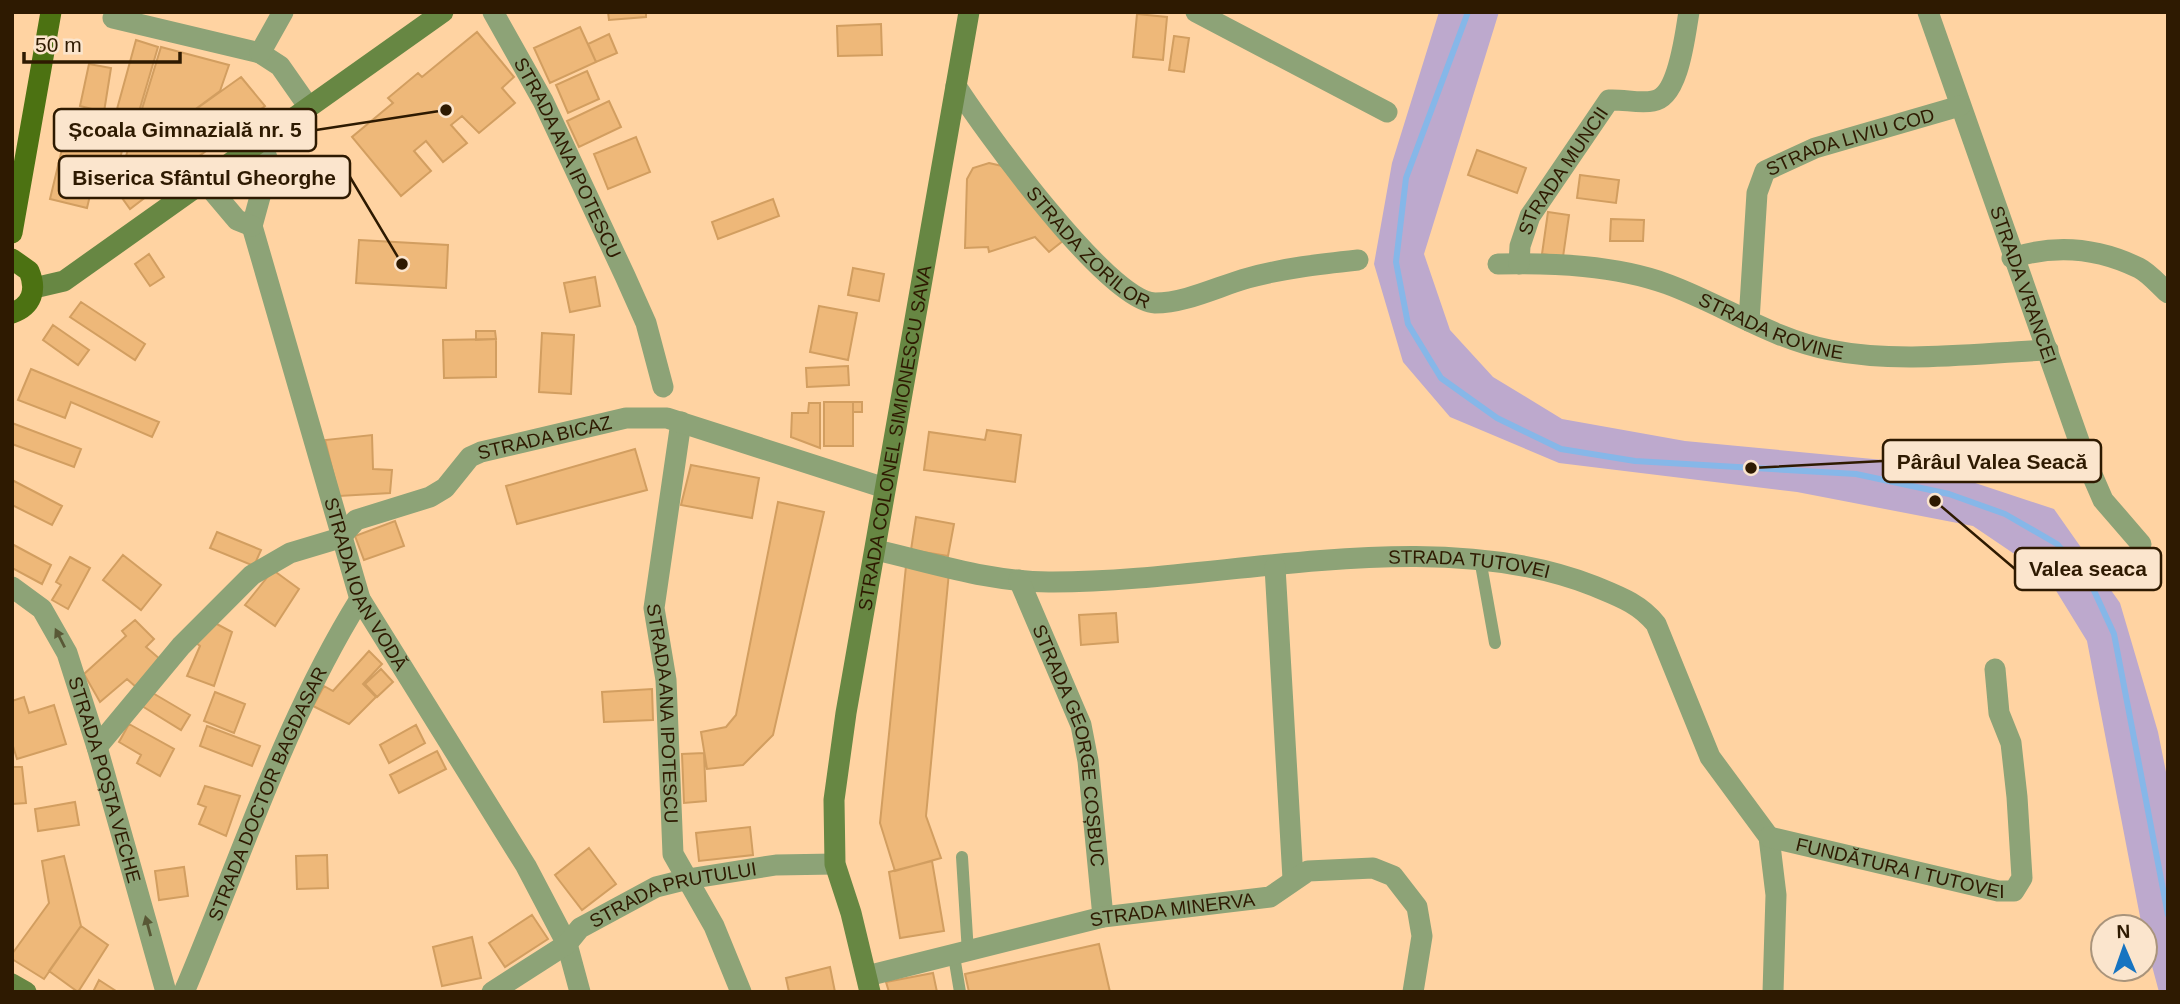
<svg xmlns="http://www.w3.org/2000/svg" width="2180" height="1004" viewBox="0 0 2180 1004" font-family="Arial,sans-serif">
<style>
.green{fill:#bda9cd}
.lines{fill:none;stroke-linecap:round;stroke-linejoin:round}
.stream{stroke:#86b7e8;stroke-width:6}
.building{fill:#eeb879;stroke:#d29e60;stroke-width:2}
.lane{stroke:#8da377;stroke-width:12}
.street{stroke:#8da377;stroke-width:21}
.secondary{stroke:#678743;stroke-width:21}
.primary{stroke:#4c7212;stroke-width:21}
.oneway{fill:#595836}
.labels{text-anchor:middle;stroke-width:5;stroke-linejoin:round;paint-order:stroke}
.street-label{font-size:19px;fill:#2e1a01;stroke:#fbe5cd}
.leader{fill:none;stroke:#2e1a01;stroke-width:2.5}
.callout-dot{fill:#2e1a01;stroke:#fbe5cd;stroke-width:2.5}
.callout{fill:#fbe5cd;stroke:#2e1a01;stroke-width:2.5}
.callout-label{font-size:21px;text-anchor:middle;font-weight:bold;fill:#2e1a01}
</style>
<rect width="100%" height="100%" fill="#ffd3a2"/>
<path class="green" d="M1439 12H1499L1424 254 1450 330 1493 377 1562 419 1685 441 1915 463 2054 509 2120 603 2158 732 2168 782V992H2159L2145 940V927H2142L2087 641 2047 576 1973 526 1797 492 1559 463 1450 417 1403 362 1374 264 1392 163Z"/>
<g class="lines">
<path class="stream" d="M1468 12 1406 178 1396 262 1408 324 1441 378 1497 418 1561 449 1635 461 1856 474 1949 494 2005 514 2057 544 2090 582 2114 634 2168 915"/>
</g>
<path class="building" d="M608 12H646V17L609 20Z
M1137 14 1167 17 1163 60 1133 57Z
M881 24 882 55 838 56 837 26Z
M580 27 596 62 550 83 534 48Z
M477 32 514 77 502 88 515 103 479 133 462 116 451 125 467 143 443 162 426 141 414 151 431 171 401 196 352 137 393 103 388 98 418 73 422 77Z
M609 34 617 53 596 62 588 44Z
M1174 36 1189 38 1184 72 1169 70Z
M136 40 158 47 135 125 114 120Z
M161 47 229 65 220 91 178 122 142 109Z
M89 64 111 68 104 112 80 106Z
M587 71 599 99 568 113 556 85Z
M241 77 265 106 130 209 115 188 142 109 178 122Z
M609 101 621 127 579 147 567 121Z
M70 116 127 130 111 196 91 191 87 208 50 199Z
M636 137 650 172 608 189 594 154Z
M1477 150 1526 168 1517 193 1468 175Z
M989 163 1002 166 1064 240 1049 252 1035 237 989 252 988 247 965 248 967 179 973 168Z
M1580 175 1619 180 1616 203 1577 198Z
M773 199 779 216 718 239 712 222Z
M1548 212 1569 215 1563 257 1542 254Z
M1611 219 1644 220 1643 241H1610Z
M359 240 448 245 446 288 356 283Z
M149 254 164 277 150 286 135 264Z
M853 268 884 274 879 301 848 295Z
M595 277 600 306 570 312 564 283Z
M81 302 145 344 135 360 70 317Z
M819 306 857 313 848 360 810 352Z
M53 325 89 350 78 365 43 340Z
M476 331H495L496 339 476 340Z
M542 333 574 335 571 394 539 392Z
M496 339V377L444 378 443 340Z
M848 366 849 385 807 387 806 368Z
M31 369 159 422 152 437 71 402 65 418 18 400Z
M824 402H853V446H824Z
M853 402H862V412H853Z
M809 403H820V448L791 437 792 413H808Z
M12 423 81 449 74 467 12 444Z
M987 430 1021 435 1015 482 924 470 929 432 985 440Z
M372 435 373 469 392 470 390 493 339 496 325 440Z
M635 449 647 490 517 524 506 486Z
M691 465 759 478 752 518 681 505Z
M12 480 62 506 52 525 12 505Z
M778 502 824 512 773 735 743 765 707 769 701 732 726 727 736 715Z
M916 517 954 524 948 556 911 550Z
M395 521 404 546 364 560 355 536Z
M217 532 261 550 254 566 210 548Z
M12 544 51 565 42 584 12 568Z
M123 555 161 585 141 610 103 580Z
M70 557 90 568 68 609 52 600 61 585 56 582Z
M906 566 949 572 926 816 941 858 895 871 880 823Z
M273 570 299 589 275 626 245 605Z
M1116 613 1118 642 1081 645 1079 615Z
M135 620 154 639 146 647 161 660 136 687 127 679 100 702 84 674 126 636 122 631Z
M213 622 232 632 214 686 187 676 200 646 195 642Z
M369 651 382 664 363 684 376 697 349 724 313 706 324 686 333 691Z
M381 669 393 682 377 697 365 684Z
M652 689 653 720 604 722 602 692Z
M151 692 190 715 181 730 142 706Z
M215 692 245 704 234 733 204 721Z
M24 697 29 713 54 705 66 744 17 759 12 743V701Z
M129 724 174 749 160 776 137 763 141 755 119 742Z
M416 725 425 743 389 763 380 745Z
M207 726 260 746 252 766 200 746Z
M437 751 446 769 399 793 390 775Z
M704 753 706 801 684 803 682 754Z
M12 767H22L26 803 12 804Z
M205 786 240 796 226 836 199 824 206 807 198 804Z
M75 802 79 825 38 831 35 809Z
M750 827 753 855 699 861 696 833Z
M589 848 616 884 582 910 555 875Z
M327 855 328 888 297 889 296 856Z
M64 856 81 926 44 979 12 959V954L49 903 42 861Z
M932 861 944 931 900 938 889 872Z
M184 867 188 896 159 900 155 871Z
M532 915 548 939 505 967 489 943Z
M81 926 108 945 78 992 49 971Z
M472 937 481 978 442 986 433 947Z
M1099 944 1110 992H969L965 974Z
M830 967 835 992H789L786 978Z
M933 973 937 992H889L886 982Z
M99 980 116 991V992H93Z"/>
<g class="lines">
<path class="lane" d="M1480 559 1495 643
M962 857 968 953
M954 956 960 992"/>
<g class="street">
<path id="s1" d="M493 12 543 101 625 276 646 323 663 387"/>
<path d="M1196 12 1387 112"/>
<path id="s2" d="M1928 12 2086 461 2103 500 2141 544"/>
<path d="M113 18 260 53 280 66 308 106"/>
<path d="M260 53 283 12"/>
<path id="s3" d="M956 86C983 128 1107 301 1155 303 1186 303 1219 286 1248 278 1284 268 1321 264 1358 260"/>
<path id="s4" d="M261 140 269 164 252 226 360 599 526 866 567 944 580 992"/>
<path d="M204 181 237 220 252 226"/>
<path d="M2012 258C2055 244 2098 248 2139 268 2149 273 2159 285 2168 293"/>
<path id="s5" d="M1498 264C1553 263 1615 265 1667 284 1722 304 1772 339 1830 350 1900 364 1977 353 2048 350"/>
<path id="s6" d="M1519 264 1520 246 1530 216 1609 100C1623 99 1640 104 1653 101 1679 98 1685 34 1689 12"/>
<path id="s7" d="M1749 321 1757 193 1765 171 1815 148 1960 106"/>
<path id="s8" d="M681 422 654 608 666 680 673 854 714 926 741 992"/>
<path id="s9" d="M876 550C933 563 993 583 1053 582 1224 582 1431 522 1594 586 1618 596 1639 603 1656 624L1710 757 1769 837 1776 895 1773 992"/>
<path d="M1275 567 1293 879"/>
<path id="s10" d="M1019 580 1081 725 1088 761 1103 917"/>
<path id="s11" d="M12 587 42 609 67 653 97 747 166 992"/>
<path id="s12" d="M97 747 181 646 252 575 290 553 340 538 356 520 430 497 445 488 470 457 481 452 626 418H667L885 488"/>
<path id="s13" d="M1769 837 1998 891H2014L2022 878 2017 797 2011 743 1999 713 1995 669"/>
<path id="s14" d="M867 976 1103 917 1270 897 1308 871 1373 868 1393 876 1417 907 1422 936 1413 992"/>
<path id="s15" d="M184 992C240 861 284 721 360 599"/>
<path id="s16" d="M492 992 567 944 580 928 656 887 688 879 776 865 835 864"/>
</g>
<g class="secondary">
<path d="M34 288 64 281 443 12"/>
<path d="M12 984 26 992"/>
<path id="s17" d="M870 992 851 913 835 864 834 800 846 713 969 12"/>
</g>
<path class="primary" d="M12 233 51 12
M12 259 29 271C37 290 32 306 12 313"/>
</g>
<defs><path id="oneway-solid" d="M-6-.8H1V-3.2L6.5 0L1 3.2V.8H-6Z" transform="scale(1.75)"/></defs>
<g class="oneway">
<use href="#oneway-solid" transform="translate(60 638) rotate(-117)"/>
<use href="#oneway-solid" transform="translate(148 926) rotate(-105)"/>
</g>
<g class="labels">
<g class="street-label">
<text dy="7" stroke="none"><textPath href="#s7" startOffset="242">STRADA LIVIU COD</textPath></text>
<text dy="7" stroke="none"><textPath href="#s1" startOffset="164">STRADA ANA IPOTESCU</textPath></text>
<text dy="7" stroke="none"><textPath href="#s6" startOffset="105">STRADA MUNCII</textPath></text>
<text dy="7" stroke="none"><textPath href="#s3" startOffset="210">STRADA ZORILOR</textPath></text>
<text dy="7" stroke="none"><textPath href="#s2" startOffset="289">STRADA VRANCEI</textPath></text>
<text dy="7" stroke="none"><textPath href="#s5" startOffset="284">STRADA ROVINE</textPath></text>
<text dy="7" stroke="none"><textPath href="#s17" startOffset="564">STRADA COLONEL SIMIONESCU SAVA</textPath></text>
<text dy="7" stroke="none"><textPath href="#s12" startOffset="564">STRADA BICAZ</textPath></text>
<text dy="7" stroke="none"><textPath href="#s9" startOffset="598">STRADA TUTOVEI</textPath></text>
<text dy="7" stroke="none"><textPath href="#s4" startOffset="466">STRADA IOAN VODĂ</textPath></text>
<text dy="7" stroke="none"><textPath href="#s8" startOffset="294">STRADA ANA IPOTESCU</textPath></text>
<text dy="7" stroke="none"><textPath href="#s10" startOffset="175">STRADA GEORGE COȘBUC</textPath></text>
<text dy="7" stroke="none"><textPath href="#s11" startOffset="220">STRADA POȘTA VECHE</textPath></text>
<text dy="7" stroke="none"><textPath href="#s15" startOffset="215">STRADA DOCTOR BAGDASAR</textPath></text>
<text dy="7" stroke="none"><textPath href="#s13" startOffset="135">FUNDĂTURA I TUTOVEI</textPath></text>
<text dy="7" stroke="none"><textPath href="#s16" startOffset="210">STRADA PRUTULUI</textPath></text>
<text dy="7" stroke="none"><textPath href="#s14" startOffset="313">STRADA MINERVA</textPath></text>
</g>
</g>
<path class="leader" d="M446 110L316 130M402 264L350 177M1751 468L1883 461M1935 501L2015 569"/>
<g class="callout-dot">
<circle cx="446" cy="110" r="7"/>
<circle cx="402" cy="264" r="7"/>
<circle cx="1751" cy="468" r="7"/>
<circle cx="1935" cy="501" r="7"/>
</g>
<g class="callout">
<rect x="54" y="109" width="262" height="42" rx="7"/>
<rect x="59" y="156" width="291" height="42" rx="7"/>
<rect x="1883" y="440" width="218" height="42" rx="7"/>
<rect x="2015" y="548" width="146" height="42" rx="7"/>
</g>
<g class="callout-label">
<text x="185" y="137">Școala Gimnazială nr. 5</text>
<text x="204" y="185">Biserica Sfântul Gheorghe</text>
<text x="1992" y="469">Pârâul Valea Seacă</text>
<text x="2088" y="576">Valea seaca</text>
</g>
<rect width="2180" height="1004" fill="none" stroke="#2e1a01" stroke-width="28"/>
<g transform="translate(2124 948) rotate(358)"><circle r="33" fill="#fbe5cd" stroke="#a9947b" stroke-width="2"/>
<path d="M0-5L12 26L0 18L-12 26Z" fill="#1774c1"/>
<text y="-10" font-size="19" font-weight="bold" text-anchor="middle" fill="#2e1a01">N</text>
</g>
<path d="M24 52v10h156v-10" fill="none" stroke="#2e1a01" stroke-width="3.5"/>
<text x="35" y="52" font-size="21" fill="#2e1a01" stroke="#fbe5cd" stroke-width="5" paint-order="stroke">50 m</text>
</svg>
